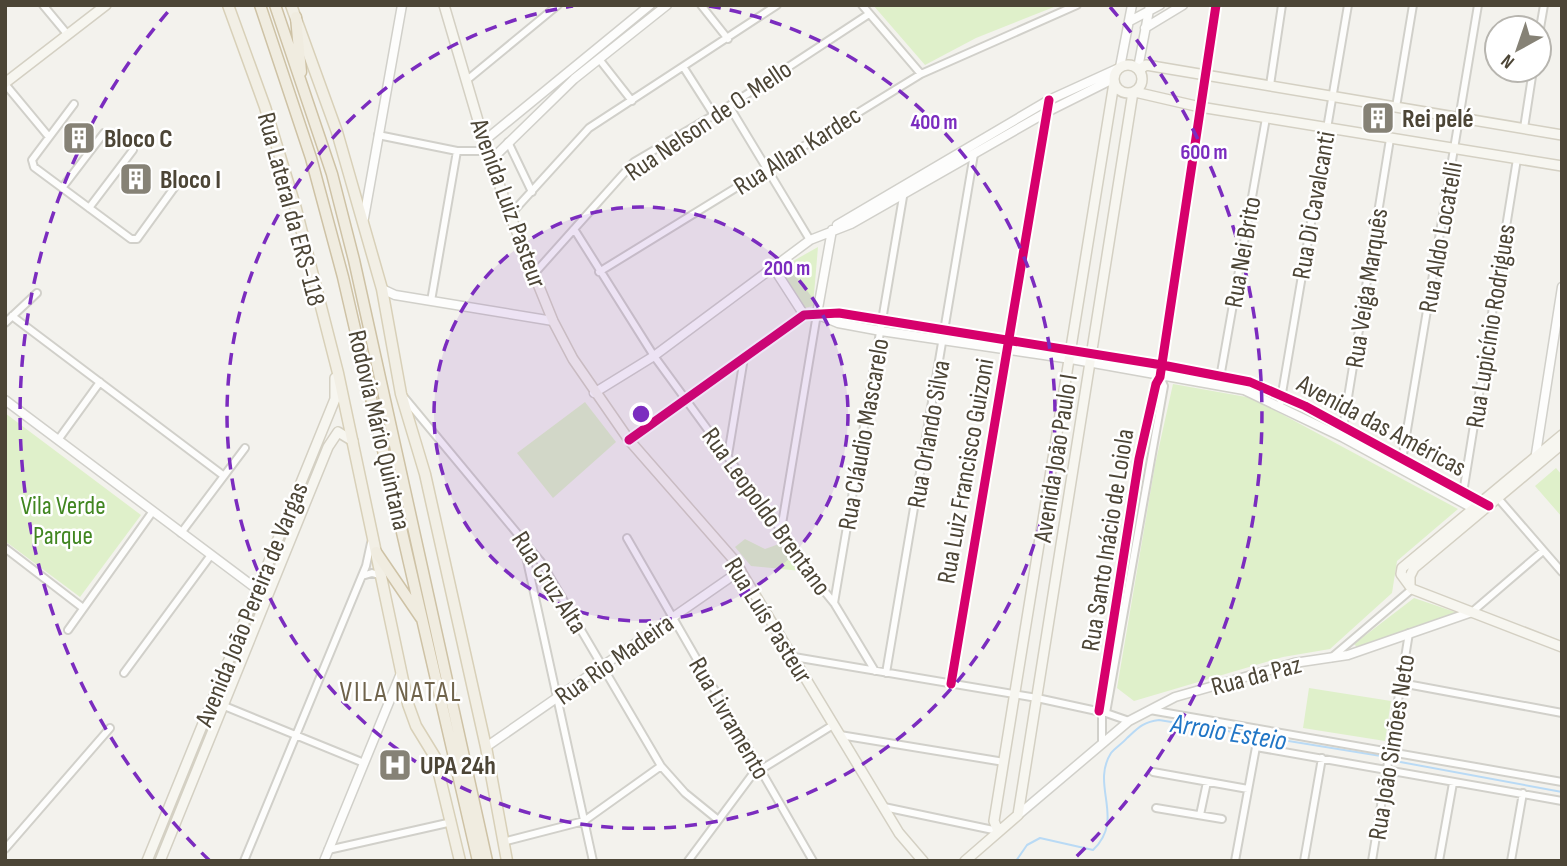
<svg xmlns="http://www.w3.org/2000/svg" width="1567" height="866" viewBox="0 0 1567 866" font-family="'Sofia Sans Condensed',sans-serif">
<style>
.green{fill:#dff0ca}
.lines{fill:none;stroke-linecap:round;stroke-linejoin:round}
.stream{stroke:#b9daf5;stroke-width:2}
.minor-casing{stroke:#d1d0ca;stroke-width:10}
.tertiary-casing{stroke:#d1d0ca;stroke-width:11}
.secondary-casing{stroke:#d4d0c3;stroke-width:12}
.primary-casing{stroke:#d8d0b8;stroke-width:13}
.trunk-casing{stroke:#cec2a5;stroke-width:13}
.minor{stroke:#fdfdfc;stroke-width:6}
.tertiary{stroke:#fdfdfc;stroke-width:8}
.secondary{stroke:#f7f6f0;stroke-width:9}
.primary{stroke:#f2efe5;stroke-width:10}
.trunk{stroke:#f0ece0;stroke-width:10}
.cycleway-casing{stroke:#fff;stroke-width:13}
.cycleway{stroke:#d6006c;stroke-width:9}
.ring{fill:none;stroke:#7b2cbf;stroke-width:3.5;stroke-dasharray:12 9}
.labels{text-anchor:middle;stroke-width:5;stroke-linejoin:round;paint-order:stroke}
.poi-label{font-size:26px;font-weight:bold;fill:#4c4536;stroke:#fff;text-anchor:start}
.street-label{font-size:26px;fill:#4c4536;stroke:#fff}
.park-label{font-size:26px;fill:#418621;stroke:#fff}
.neighbourhood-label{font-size:28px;letter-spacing:2px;fill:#70644c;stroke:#fff}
.water-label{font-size:28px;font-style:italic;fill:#2176c6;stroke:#fff}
.centre{fill:#7b2cbf;stroke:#fff;stroke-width:3.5}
.ring-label{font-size:21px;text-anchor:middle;font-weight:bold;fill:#7b2cbf;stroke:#fff;stroke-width:5;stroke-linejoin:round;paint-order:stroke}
</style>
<rect width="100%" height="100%" fill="#f3f2ed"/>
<path class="green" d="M873 5H1059L976 38 925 65Z
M818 247 813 306 805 308 779 269Z
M1173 384 1252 398 1458 509 1397 561 1392 593 1330 649 1283 657 1134 701 1117 688 1155 465Z
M585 402 616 442 553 498 517 453Z
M5 413 141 515 80 597 5 541Z
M1556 468 1562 475V517L1535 486Z
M745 539 765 549 779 544 801 571 751 566 735 547Z
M1414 598 1461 614 1357 647 1354 644Z
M1309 688 1391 701 1385 741 1303 728Z"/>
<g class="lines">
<path class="stream" d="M1395 761 1562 792
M1016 861 1027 845 1040 838 1093 850C1126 819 1090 786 1111 753 1115 748 1123 743 1127 738 1138 728 1143 722 1159 720L1381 756"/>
<defs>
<path id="minor" d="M43 5 68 35
M701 5 728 39
M862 5 921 74
M1539 34 1544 5
M599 59 632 101
M684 68 714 115
M467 80 558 5
M5 84 49 137
M1270 85 1282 5
M74 104 32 160 34 167 131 239H137L179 181
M729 106 810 240
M1396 107 1413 5
M1524 128 1533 70
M378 135 457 151H488
M508 142 532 192
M62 188 104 133
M89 208 133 150
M510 215 589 128 777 5
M574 229 654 356 781 530 792 551 834 603 875 671
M599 272 921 74 1077 5
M533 275 634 162 729 106 869 14
M431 301 457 151
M12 316 224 476
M5 323 37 293
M1220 378 1266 118
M403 396 541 562 661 766 685 793 717 819
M1280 405 1348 5
M1343 428 1390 139
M58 440 100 382
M728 455 744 358
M1402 460 1478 5
M1463 493 1517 159
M1497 497 1562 572
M781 530 817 314
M181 533 245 448
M522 538 593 861
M627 538 813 861
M5 548 83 608
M362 576 372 573 382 576
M834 603 904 191
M1472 612 1543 551
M68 630 153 511
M794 657 1037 698 1106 713 1129 721
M1331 658 1412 589
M124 673 211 555
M886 673 974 154
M1401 683 1562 713
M951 684 1047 110
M212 701 364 763
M1150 710 1562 782
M1099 711 1139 459 1156 384 1160 377 1216 5
M1106 713 1164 386 1160 377
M840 735 1004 762
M1102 744V712
M1153 772 1248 789
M884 807 998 831
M1156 808 1222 819
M1200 815 1207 782
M503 842 584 821 661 766
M5 849 110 728
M328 850 452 822
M244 861 366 566 371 543
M688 861 752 775 833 725
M1235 861 1256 747 1562 801
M1304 861 1322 758
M1372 861 1409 633
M1439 861 1453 783
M1511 861 1523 793"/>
<path id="tertiary" d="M1130 21 1160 5
M1145 28 1183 5
M1120 67 1132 5
M1138 68 1150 5
M484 141 650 5
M491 160 574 79 667 5
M364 218 402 5
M837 225 1049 100 1117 69
M773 267 804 315
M382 289 395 295 553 321
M817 314 832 230
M821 316 838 323 881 331 1071 359 1244 390 1342 437 1478 511
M594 393 654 356 810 240 851 224 1047 112 1113 79
M5 400 266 596
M629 440 804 315 839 313 1162 365 1250 382 1305 406 1486 505
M1535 460 1562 287
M486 747 741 570
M1018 815 1129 721 1175 697 1294 663 1348 655 1472 612
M324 861 401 673"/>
<path id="secondary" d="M444 5 484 141 510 215 553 321 573 359 629 440 734 560 899 833 923 861
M1114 79a14 14 0 1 1 28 0a14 14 0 1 1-28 0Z
M1139 70 1146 65 1562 135
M5 83 106 5
M1135 92 1200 107 1562 166
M1562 435 1402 568 1401 574 1412 589 1562 647
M1410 586V576L1414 568 1562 444
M998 831 994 821 1114 83
M147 861 335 399V378
M160 861 328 447 338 432 353 441
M965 861 1018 815 1133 92"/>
<path id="primary" d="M228 5 265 107 296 209 338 373 408 704 416 726 435 757 460 861
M291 5 337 132 382 289 401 394 425 474 486 747 507 861"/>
<path id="trunk" d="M260 5 311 158 343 277 478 861
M275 5 332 174 354 260 487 861
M296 17 301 72
M376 552 421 618"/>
</defs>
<use href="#minor" class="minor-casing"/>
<use href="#tertiary" class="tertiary-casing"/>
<use href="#secondary" class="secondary-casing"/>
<use href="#primary" class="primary-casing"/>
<use href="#trunk" class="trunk-casing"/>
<use href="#minor" class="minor"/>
<use href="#tertiary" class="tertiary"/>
<use href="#secondary" class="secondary"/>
<use href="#primary" class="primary"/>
<use href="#trunk" class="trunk"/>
<defs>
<path id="cycleway" d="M629 440 804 315 839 313 1162 365 1250 382 1305 406 1489 506
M951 684 1049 100
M1099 711 1139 459 1156 384 1160 377 1216 5"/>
</defs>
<use href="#cycleway" class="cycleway-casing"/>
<use href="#cycleway" class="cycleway"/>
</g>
<circle cx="641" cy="414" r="207" fill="#7b2cbf" fill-opacity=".12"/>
<g class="ring">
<circle cx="641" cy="414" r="207"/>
<path d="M709 6A414 414 0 1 1 573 6"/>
<path d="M210 861A621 621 0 0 1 172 7M1110 7A621 621 0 0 1 1072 861"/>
</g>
<defs>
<symbol id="building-square" viewBox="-11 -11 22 22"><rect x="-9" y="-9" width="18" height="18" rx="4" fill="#868276" stroke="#fff"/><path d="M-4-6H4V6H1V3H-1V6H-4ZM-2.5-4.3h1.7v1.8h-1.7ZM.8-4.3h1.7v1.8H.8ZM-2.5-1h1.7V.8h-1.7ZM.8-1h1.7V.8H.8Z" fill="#fff"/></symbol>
<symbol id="hospital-square" viewBox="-11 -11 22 22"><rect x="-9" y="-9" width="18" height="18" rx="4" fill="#868276" stroke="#fff"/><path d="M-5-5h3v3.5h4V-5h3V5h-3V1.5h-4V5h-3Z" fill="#fff"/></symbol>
</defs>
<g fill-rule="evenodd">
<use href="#building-square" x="1359" y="99" width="38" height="38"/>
<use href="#building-square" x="60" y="119" width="38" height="38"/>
<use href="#building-square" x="117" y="160" width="38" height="38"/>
<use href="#hospital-square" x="376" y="746" width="38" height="38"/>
</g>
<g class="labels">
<g class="poi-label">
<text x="1402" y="127">Rei pelé</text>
<text x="104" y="147">Bloco C</text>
<text x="160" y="188">Bloco I</text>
<text x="420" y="774">UPA 24h</text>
</g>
<g class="street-label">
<text transform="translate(708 120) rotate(-34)" y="9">Rua Nelson de O. Mello</text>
<text transform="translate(797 150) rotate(-32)" y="9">Rua Allan Kardec</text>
<text transform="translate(509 203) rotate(70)" y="9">Avenida Luiz Pasteur</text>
<text transform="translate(1313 205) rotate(-80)" y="9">Rua Di Cavalcanti</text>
<text transform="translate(292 209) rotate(75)" y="9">Rua Lateral da ERS-118</text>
<text transform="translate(1440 237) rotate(-80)" y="9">Rua Aldo Locatelli</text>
<text transform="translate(1242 252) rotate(-80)" y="9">Rua Nei Brito</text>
<text transform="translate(1366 288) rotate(-81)" y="9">Rua Veiga Marquês</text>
<text transform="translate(1490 326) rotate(-81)" y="9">Rua Lupicínio Rodrigues</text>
<text transform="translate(1382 425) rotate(28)" y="9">Avenida das Américas</text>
<text transform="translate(380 430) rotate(77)" y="9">Rodovia Mário Quintana</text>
<text transform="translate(863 434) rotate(-80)" y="9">Rua Cláudio Mascarelo</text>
<text transform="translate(928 434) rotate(-80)" y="9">Rua Orlando Silva</text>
<text transform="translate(1055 458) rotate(-81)" y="9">Avenida João Paulo I</text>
<text transform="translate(965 471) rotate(-80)" y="9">Rua Luiz Francisco Guizoni</text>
<text transform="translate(767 511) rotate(54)" y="9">Rua Leopoldo Brentano</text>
<text transform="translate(1107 540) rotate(-81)" y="9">Rua Santo Inácio de Loiola</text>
<text transform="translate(550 582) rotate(57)" y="9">Rua Cruz Alta</text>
<text transform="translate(251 604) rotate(-68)" y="9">Avenida João Pereira de Vargas</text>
<text transform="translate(769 620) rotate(58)" y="9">Rua Luís Pasteur</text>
<text transform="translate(614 659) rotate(-35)" y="9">Rua Rio Madeira</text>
<text transform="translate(1256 675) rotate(-15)" y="9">Rua da Paz</text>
<text transform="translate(730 718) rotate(60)" y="9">Rua Livramento</text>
<text transform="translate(1391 747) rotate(-81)" y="9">Rua João Simões Neto</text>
</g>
<g class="park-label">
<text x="63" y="514">Vila Verde<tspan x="63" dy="30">Parque</tspan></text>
</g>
<g class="neighbourhood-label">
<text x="401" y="701">VILA NATAL</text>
</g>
<g class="water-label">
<text transform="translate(1229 731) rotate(9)" y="10">Arroio Esteio</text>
</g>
</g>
<circle cx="641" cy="414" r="10" class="centre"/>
<g class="ring-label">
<text x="934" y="129">400 m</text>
<text x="1204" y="159">600 m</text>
<text x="787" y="275">200 m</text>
</g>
<rect width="1567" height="866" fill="none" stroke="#4c4536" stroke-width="14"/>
<g transform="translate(1518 49) rotate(220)"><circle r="33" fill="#ffffff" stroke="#b7b5af" stroke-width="2"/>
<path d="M0-5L12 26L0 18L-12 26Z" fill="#868276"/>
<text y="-10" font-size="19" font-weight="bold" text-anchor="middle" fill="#4c4536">N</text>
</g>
</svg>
